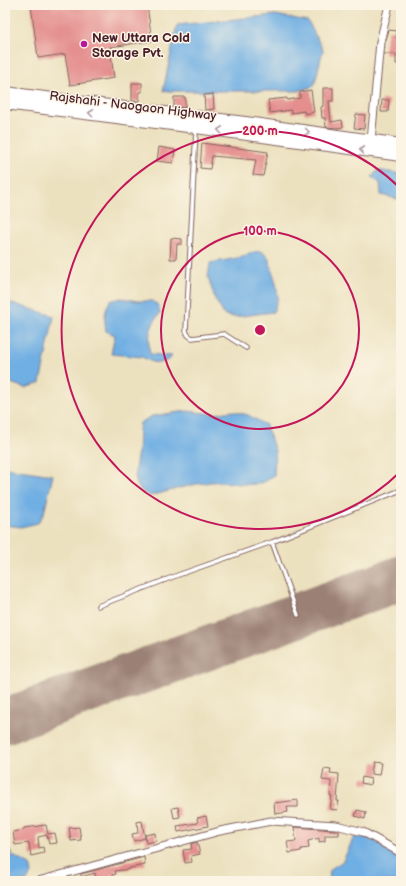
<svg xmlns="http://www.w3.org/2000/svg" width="406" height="886" viewBox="0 0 406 886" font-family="'Balsamiq Sans',sans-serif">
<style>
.water{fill:#70afe3;stroke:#5d6787}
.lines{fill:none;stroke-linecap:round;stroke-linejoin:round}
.runway{stroke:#9b8075;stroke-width:45}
.building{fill:#e48e8e}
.service-casing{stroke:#83635f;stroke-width:5.5}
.minor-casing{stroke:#83635f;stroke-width:9}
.primary-casing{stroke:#83635f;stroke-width:14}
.service{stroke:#fff;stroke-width:3.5}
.minor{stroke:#fff;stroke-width:7}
.primary{stroke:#fff;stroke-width:12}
.oneway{stroke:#ae9aa0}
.ring{fill:none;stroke:#c2185b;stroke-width:2}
.poi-dot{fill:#b5179e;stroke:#fcf5e5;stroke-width:1.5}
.labels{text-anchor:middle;stroke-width:3;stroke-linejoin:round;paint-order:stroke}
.poi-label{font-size:13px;font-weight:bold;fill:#4a1f2b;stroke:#fcf5e5;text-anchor:start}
.street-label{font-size:13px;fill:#4a1f2b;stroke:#fcf5e5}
.centre{fill:#c2185b;stroke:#fcf5e5;stroke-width:2}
.ring-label{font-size:12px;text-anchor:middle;font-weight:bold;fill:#c2185b;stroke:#fcf5e5;stroke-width:3;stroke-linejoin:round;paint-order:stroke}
</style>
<rect width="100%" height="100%" fill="#fcf5e5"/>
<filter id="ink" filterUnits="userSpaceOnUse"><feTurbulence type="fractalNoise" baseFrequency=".025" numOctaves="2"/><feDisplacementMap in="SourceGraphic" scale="8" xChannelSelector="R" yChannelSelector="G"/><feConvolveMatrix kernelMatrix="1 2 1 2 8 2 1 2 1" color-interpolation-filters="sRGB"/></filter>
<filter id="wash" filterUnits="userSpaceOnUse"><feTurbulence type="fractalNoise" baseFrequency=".012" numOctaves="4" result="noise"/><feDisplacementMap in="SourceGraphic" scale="16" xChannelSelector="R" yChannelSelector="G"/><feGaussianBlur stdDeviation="0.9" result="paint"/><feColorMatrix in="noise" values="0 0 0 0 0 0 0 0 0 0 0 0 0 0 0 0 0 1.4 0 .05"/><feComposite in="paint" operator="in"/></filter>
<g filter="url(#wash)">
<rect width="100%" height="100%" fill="#ece1bf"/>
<path class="water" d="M275 15 308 21 323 50 314 86 298 91H163L177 25Z
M378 170 401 174V200L381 195 380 183 372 177Z
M261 251 268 257 276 283 278 298 273 312 234 317 224 315 215 299 208 277 210 263 243 257 249 253Z
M121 298 138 301H152L158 305 160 313C150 325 147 339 150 354L172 356 169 360 159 363 152 362 142 357 111 354 115 335 106 331C104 319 104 311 110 301Z
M5 301 54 316 40 383 25 388 5 381Z
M187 411 214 414 233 411 248 415 266 425 275 451 274 475C258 492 231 480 211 482 190 484 170 491 150 496 148 494 144 493 142 491 131 481 136 464 138 452 139 443 138 433 140 423L152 416Z
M5 468 53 475 44 513 38 523 21 527 5 525Z
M366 836 401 857V881H330L329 870 343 861 354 837Z
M5 845 13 856 30 865 32 872 27 881H5Z"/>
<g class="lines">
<path class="runway" d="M5 721 401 578"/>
</g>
<g id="blocks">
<path class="building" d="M31 5H147L152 41 110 47 114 78 70 85 65 54 38 58Z
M389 30 397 31 396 38H400L401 64H396V54H384L385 43Z
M132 83H142V92H139V101H132Z
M323 88H333V101H329L331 122 342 120 343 127 337 128 326 127 325 118H322L321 107 323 106Z
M311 90 314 112 305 114 304 111 291 113V110L270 113 268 100 287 98V100L300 98V92Z
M213 94 214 109 205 110 204 95Z
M174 97H185V108L174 107Z
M382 100H389L388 112H381Z
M356 114 365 115 364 129 354 128Z
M202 143 268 152 263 176 253 175 256 160 212 156 210 169 200 168Z
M159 147 175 150 173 163 157 161Z
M171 238 182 239V244H177L176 259H170Z
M373 762 381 763 379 775 371 774Z
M324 768 331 769 330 773 339 774 337 801H339L337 810 330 809 332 796H330L331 781 322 780Z
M362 777 371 779 370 785 361 783Z
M298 800V807H287L288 812 275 814 274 803Z
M178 807 180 817 174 818 172 808Z
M357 810 366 812 365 819 355 816Z
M206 816 208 826 178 832 177 826 198 823 197 818Z
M142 821 145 838 134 841 132 834 138 833 137 822Z
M46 825 48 834 55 833 57 843 49 844 47 835 38 837 39 848 43 847 44 853 31 856 29 843 15 845 13 832 24 830V828Z
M79 827 81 840 71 841 69 828Z
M294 827 335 830 339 831V835H325V841L319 842V838L308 841 309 848 301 849V851L289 853 287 842 296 841Z
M155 833 156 841 146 843 145 835Z
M197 842 200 854 191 856 192 862 185 863 183 850 192 849 191 844Z
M144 857 145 865 130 868V869L115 871 116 874 112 875V877L96 880 95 873 81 877V874Z"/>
</g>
</g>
<g filter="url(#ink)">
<use href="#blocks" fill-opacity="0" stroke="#83635f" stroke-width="1"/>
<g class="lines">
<defs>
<path id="service" d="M196 130 186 331 188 335 192 338 224 334 246 348
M98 606 178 575 272 542
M298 615 272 542 401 490"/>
<path id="minor" d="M371 141 380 42 389 5
M38 881 220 831 271 821 336 825 363 832 401 853"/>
<path id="primary" d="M5 93 253 124 401 145
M5 103 196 127 401 155"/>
</defs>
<use href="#service" class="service-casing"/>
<use href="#minor" class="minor-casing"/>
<use href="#primary" class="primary-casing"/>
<use href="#service" class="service"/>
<use href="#minor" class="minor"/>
<use href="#primary" class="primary"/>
</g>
<defs><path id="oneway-chevron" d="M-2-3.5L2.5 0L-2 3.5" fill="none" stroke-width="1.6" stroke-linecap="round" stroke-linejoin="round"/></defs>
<g class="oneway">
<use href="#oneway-chevron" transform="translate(91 113) rotate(-173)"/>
<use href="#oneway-chevron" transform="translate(220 130) rotate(-173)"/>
<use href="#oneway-chevron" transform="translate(307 132) rotate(8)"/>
<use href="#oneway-chevron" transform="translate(362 150) rotate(-172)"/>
</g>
</g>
<g class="ring">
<circle cx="260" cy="330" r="99"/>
<path d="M401 471A199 199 0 1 1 401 189"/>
</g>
<circle class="poi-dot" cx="84" cy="44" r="4"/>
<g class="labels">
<g class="poi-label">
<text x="92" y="42">New Uttara Cold<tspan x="92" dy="15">Storage Pvt.</tspan></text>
</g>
<g class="street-label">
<text transform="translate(133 105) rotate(7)" y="5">Rajshahi - Naogaon Highway</text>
</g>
</g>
<circle cx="260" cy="330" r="6" class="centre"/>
<g class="ring-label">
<text x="260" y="135">200 m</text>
<text x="260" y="235">100 m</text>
</g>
<rect width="406" height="886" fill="none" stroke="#fcf5e5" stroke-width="20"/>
</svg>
